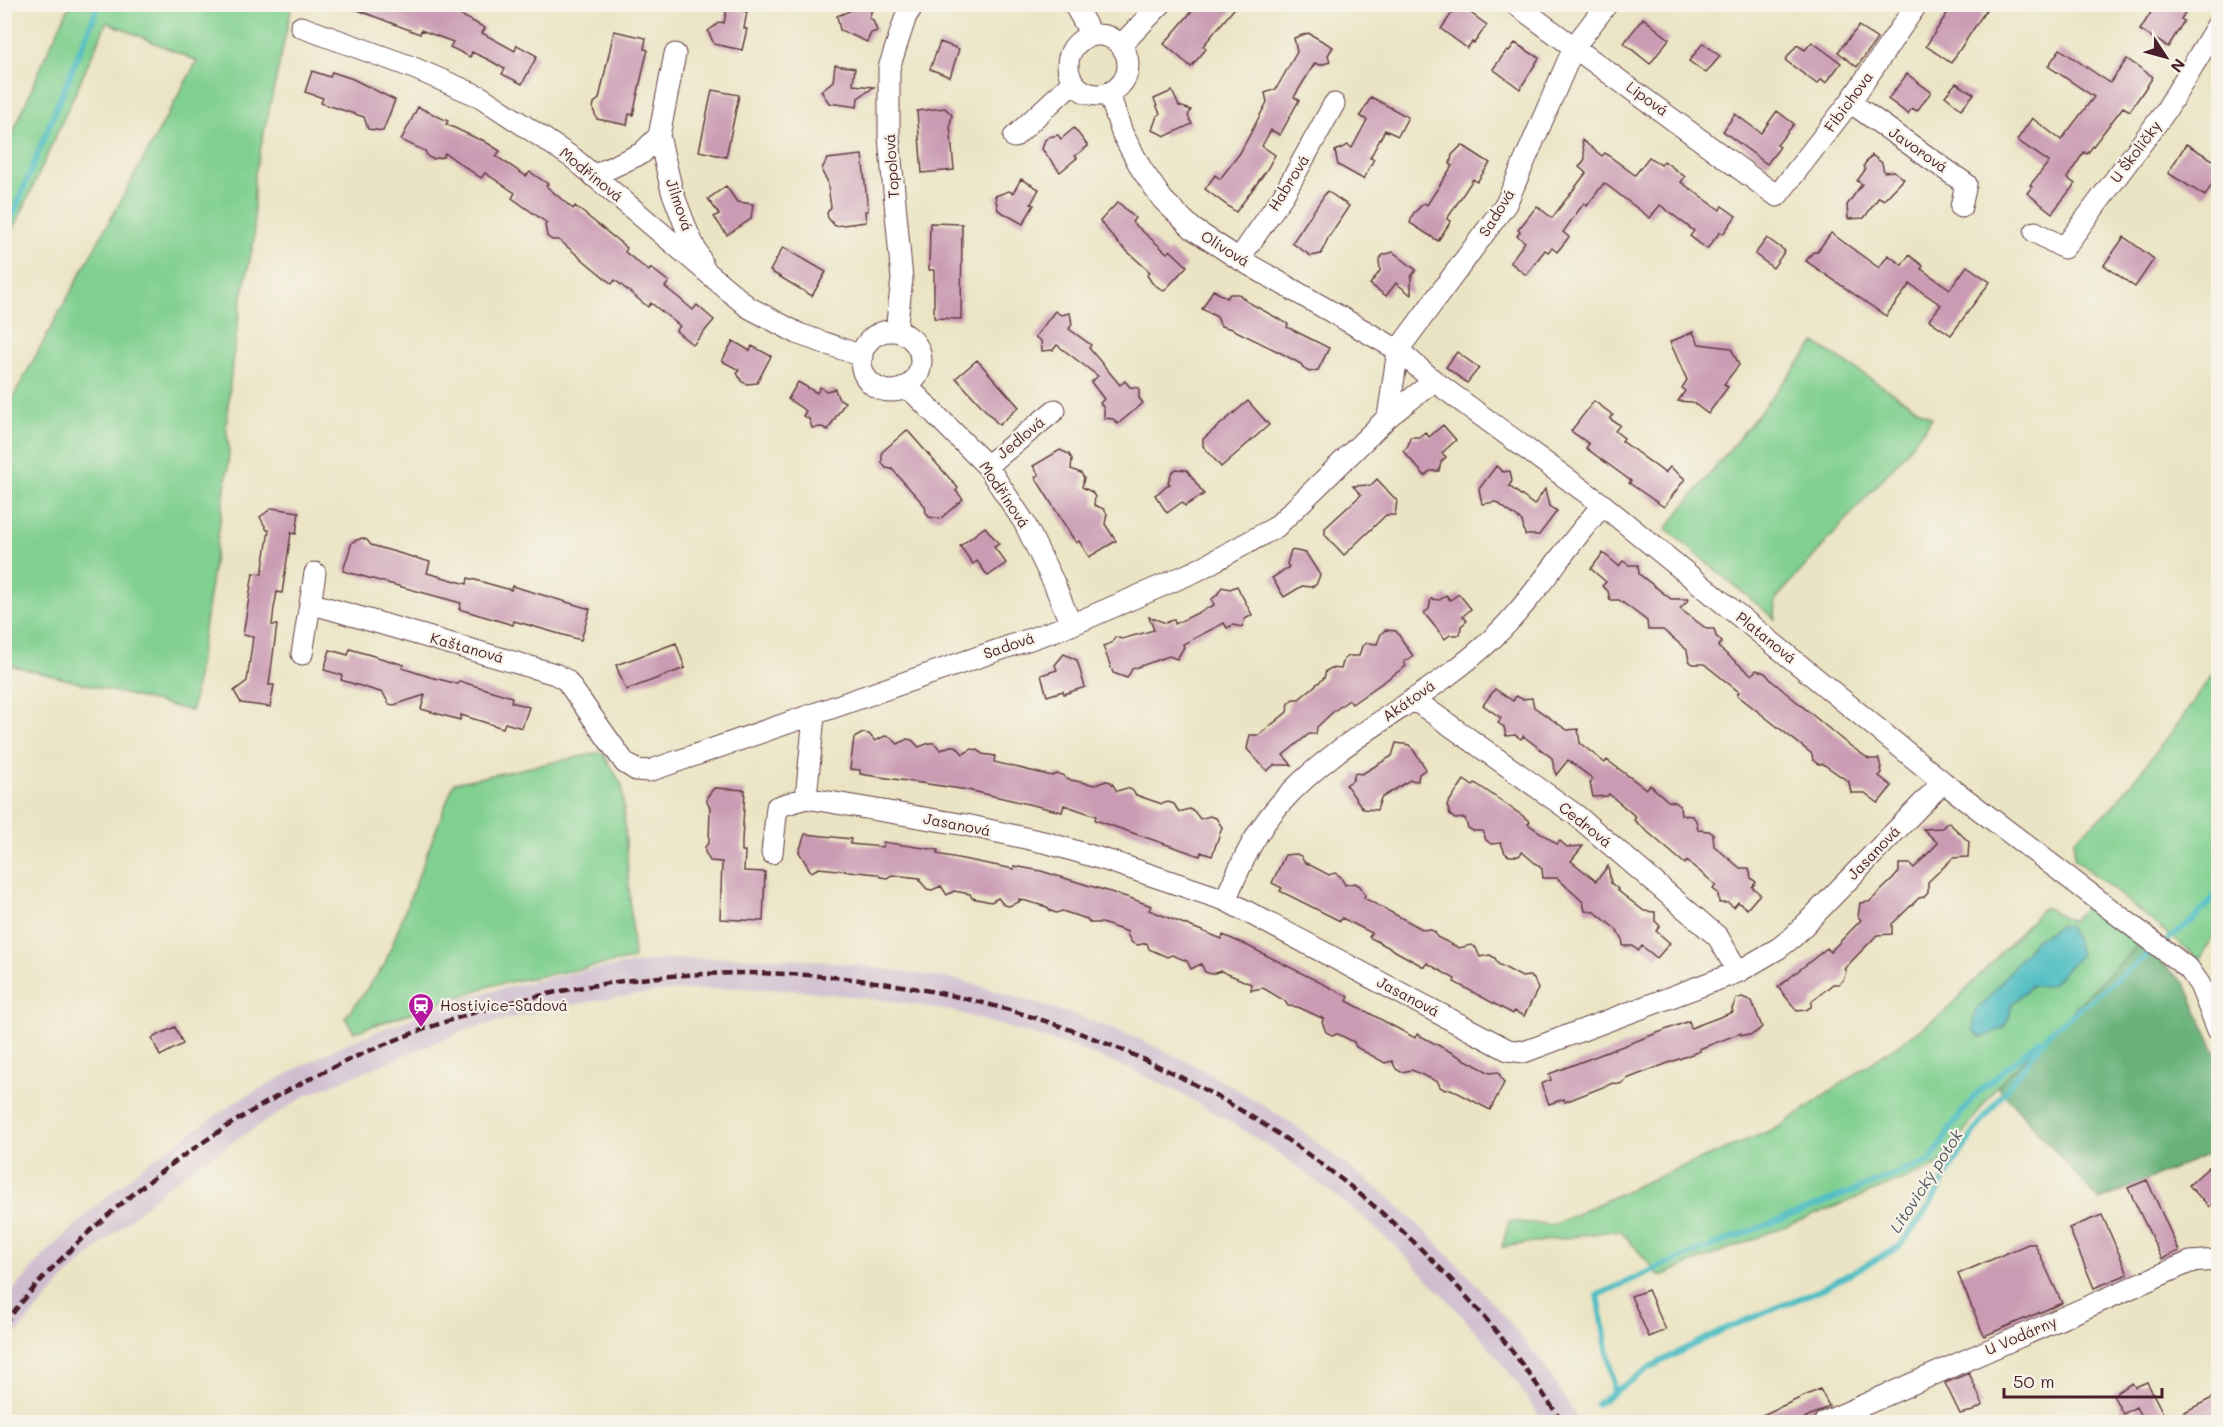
<svg xmlns="http://www.w3.org/2000/svg" width="2223" height="1427" viewBox="0 0 2223 1427" font-family="Mali,sans-serif">
<style>
.industrial{fill:#cfbdcf}
.green{fill:#80d090;stroke:#65785e;stroke-width:1.5}
.forest{fill:#68b27a;stroke:#596852;stroke-width:1.5}
.water{fill:#4ebdc3;stroke:#4c6e77;stroke-width:1.5}
.lines{fill:none;stroke-linecap:round;stroke-linejoin:round}
.stream{stroke:#4ebdc3;stroke-width:6}
.building{fill:#ca9bb3}
.minor-casing{stroke:#623d42;stroke-width:23}
.minor{stroke:#fff;stroke-width:21}
.rail{stroke:#4a1f2b;stroke-width:4.5;stroke-dasharray:9 4.5;stroke-linecap:butt}
.labels{text-anchor:middle;stroke-width:4.5;stroke-linejoin:round;paint-order:stroke}
.street-label{font-size:15px;fill:#4a1f2b;stroke:#f7f3e8}
.poi-label{font-size:15px;fill:#4a1f2b;stroke:#f7f3e8;text-anchor:start}
.water-label{font-size:16px;font-style:italic;fill:#4b5660;stroke:#f7f3e8}
</style>
<rect width="100%" height="100%" fill="#f7f3e8"/>
<filter id="ink" filterUnits="userSpaceOnUse"><feTurbulence type="fractalNoise" baseFrequency=".0167" numOctaves="2"/><feDisplacementMap in="SourceGraphic" scale="12" xChannelSelector="R" yChannelSelector="G"/><feConvolveMatrix kernelMatrix="1 2 1 2 8 2 1 2 1" color-interpolation-filters="sRGB"/></filter>
<filter id="wash" filterUnits="userSpaceOnUse"><feTurbulence type="fractalNoise" baseFrequency=".008" numOctaves="4" result="noise"/><feDisplacementMap in="SourceGraphic" scale="24" xChannelSelector="R" yChannelSelector="G"/><feGaussianBlur stdDeviation="1.35" result="paint"/><feColorMatrix in="noise" values="0 0 0 0 0 0 0 0 0 0 0 0 0 0 0 0 0 1.4 0 .05"/><feComposite in="paint" operator="in"/></filter>
<g filter="url(#wash)">
<rect width="100%" height="100%" fill="#ebe4c4"/>
<path class="industrial" d="M736 957 801 959 858 965 963 981 1084 1018 1139 1039 1190 1063 1250 1097 1298 1128 1382 1192 1424 1230 1469 1276 1510 1323 1545 1367 1580 1422H1543L1519 1386 1486 1343 1446 1298 1402 1253 1362 1216 1280 1154 1234 1124 1176 1091 1127 1068 1073 1047 956 1012 906 1003 799 990 736 988 665 991 587 1002 520 1016 471 1028 307 1095 211 1156 166 1187 73 1270 25 1323 5 1349V1299L51 1248 97 1205 147 1163 237 1101 340 1046 463 998 513 986 582 971 662 960Z"/>
<path class="green" d="M116 4 292 5 254 178V240L241 302 232 364 226 426 229 448 228 468 192 711 5 664V412L197 61 107 22 5 249V152L45 57 70 5H115L114 7Z
M1815 343 1932 418 1903 456 1776 599 1775 619 1666 529Z
M2218 666V926L2200 960 2074 858V840L2110 810 2175 728Z
M602 752 622 785 634 959 493 985 354 1032 345 1018 384 966 454 783Z
M2088 904 2140 943 1997 1086 1940 1165 1660 1276 1620 1230 1502 1247 1509 1221 1553 1225 1643 1183 1779 1127 1945 1012 2044 907 2072 921Z"/>
<path class="forest" d="M2140 943 2185 984 2218 1058V1150L2099 1200 1997 1086Z"/>
<path class="water" d="M2061 925 2068 927 2075 938 2080 954C2076 961 2073 963 2067 968 2050 985 2058 987 2031 986L2012 1004 2009 1018 2003 1028 1981 1038 1973 1030 1975 1010 1984 1003 2035 940Z"/>
<g class="lines">
<path class="stream" d="M4 236 99 4
M2164 943 2193 920 2218 893
M1614 1390 1598 1295 1666 1264 1930 1161 1956 1120 1977 1093 2040 1040
M1597 1404 1652 1366 1722 1330 1820 1290 1899 1247 1924 1214 1955 1161 1982 1121 2050 1032 2155 949"/>
</g>
<g id="blocks">
<path class="building" d="M347 4H440L485 28 482 33 515 51 517 45 537 56 522 84 502 74 505 69 489 60 472 52 470 57 450 47 453 42 421 30 420 34 347 6Z
M852 4H874L869 18 873 20 877 31 871 33 867 42 840 30 837 16 850 11Z
M1198 4H1238L1203 46 1206 49 1191 67 1164 44Z
M1458 4 1487 25 1474 43 1472 42 1467 48 1441 29Z
M1953 4H1990L1951 63 1926 46Z
M2156 4H2176L2186 11 2181 19 2184 21 2168 47 2140 30Z
M727 7 747 12 744 28 747 29 742 50 714 44 708 31 720 22 724 23Z
M1643 18 1669 39 1650 64 1624 43Z
M1859 26 1877 39 1857 67 1838 52Z
M614 31 646 38 644 49 648 50 645 61 633 115 629 114 627 125 597 119 593 109 594 103 599 99Z
M1308 33 1333 47 1328 55 1330 62 1320 65 1315 63 1294 97 1299 100 1280 135 1271 130 1262 146 1275 155 1266 171 1236 212 1205 189 1215 175 1220 179 1240 153 1267 102 1265 93 1276 89 1297 52 1294 38Z
M940 42 959 49 950 77 930 69Z
M1812 42 1841 63 1826 83 1822 79 1817 84 1785 60 1797 45 1805 50Z
M1515 43 1539 58 1520 89 1493 69 1507 50 1509 51Z
M1703 43 1720 56 1706 73 1689 61Z
M2060 49 2110 83 2127 59 2153 77 2130 111 2123 107 2087 154 2084 152 2067 178 2075 184 2052 213 2027 193 2032 187 2030 185 2049 162 2017 140 2032 118 2061 140 2094 97 2048 66Z
M835 65 855 68 853 85 874 87 858 98 857 107 829 103 821 91 833 81Z
M312 71 330 77 332 72 353 79 395 100 383 131 368 129 364 117 321 103 323 98 305 92Z
M1907 74 1931 92 1917 111 1912 108 1908 114 1888 99Z
M1956 83 1974 94 1961 109 1945 96Z
M712 90 739 95 726 157 699 151Z
M1172 91 1179 106 1191 110 1188 116 1192 124 1166 136 1152 130 1157 116 1160 114 1154 99Z
M1371 97 1408 117 1398 136 1385 130 1370 158 1374 159 1363 179 1338 165 1335 151 1348 145 1352 148 1367 120 1360 116Z
M418 107 448 121 446 124 480 140 481 139 500 151 496 156 526 176 530 172 548 184 546 186 573 209 575 206 627 248 625 252 649 271 651 268 669 282 665 287 679 298 693 310 697 305 714 320 693 345 676 331 680 326 651 303 648 307 615 280 612 284 559 240H552L547 236 545 225 547 223 512 198 515 193 485 173 481 178 445 153 443 157 433 159 428 157 425 151 401 140Z
M945 108 952 115 950 125 954 170 922 173 917 111Z
M1777 111 1794 124 1777 145 1780 147 1767 164 1723 131 1735 114 1761 133Z
M1074 128 1088 146 1075 156 1077 158 1060 172 1042 149 1045 140 1049 137 1058 135 1061 139Z
M1582 140 1602 156 1605 153 1635 175 1649 157 1661 165 1664 161 1685 177 1681 182 1720 210 1722 206 1736 216 1723 234 1720 232 1707 249 1690 236 1694 231 1660 205 1650 218 1604 183 1587 206 1584 203 1563 232 1569 237 1557 252 1552 248 1548 252 1545 250 1526 275 1510 262 1525 242 1517 236 1520 232 1518 230 1537 206 1552 218 1586 173 1579 167 1585 159Z
M2186 144 2218 163V174L2205 196 2168 173Z
M1462 145 1490 163 1477 182 1473 179 1447 219 1451 221 1438 241 1410 223 1413 214 1424 203 1427 205 1452 166 1450 164 1452 155Z
M862 155 868 211H865L866 222 835 226 828 218 827 213 831 207 827 180 823 174 822 169 827 159Z
M1872 155 1882 163 1884 172 1894 171 1904 179 1884 200 1879 197 1864 218 1848 219 1847 205 1862 184 1857 181 1865 170 1864 165Z
M1021 179 1039 189 1031 204 1034 205 1023 224 998 210 995 196 1009 191 1013 193Z
M726 186 737 202 753 204 751 219 727 235 714 217 719 214 708 199Z
M1327 191 1349 206 1328 238 1321 254 1311 256 1292 243Z
M1118 202 1135 218 1132 222 1167 253 1170 250 1187 266 1164 291 1152 283 1147 275 1150 272 1118 243 1100 221Z
M930 223 962 224 961 319 934 318V270H929Z
M1831 233 1879 268 1888 255 1902 265 1909 255 1923 266 1921 269 1950 289 1967 266 1990 282 1951 335 1929 320 1941 305 1910 284 1886 316 1806 261 1813 252H1817Z
M2124 237 2154 259 2135 287 2104 265Z
M1767 238 1785 251 1773 268 1755 254Z
M783 247 826 272 812 296 770 271Z
M1393 252 1416 270 1411 277V295L1396 283 1386 296 1370 284 1380 271 1379 259 1383 255Z
M1213 290 1227 298 1230 294H1239L1246 301 1288 324 1287 327 1329 348 1318 370 1309 372 1304 369 1301 364 1281 353 1232 329 1221 326 1217 317 1202 309Z
M1055 311 1061 315 1070 313 1072 324 1069 329 1091 345 1089 348 1120 385 1125 381 1130 387 1139 388V398L1143 403 1118 424 1113 419 1104 418V408L1100 403 1104 399 1091 382 1098 376 1057 345 1053 350 1042 351 1041 341 1035 337Z
M1693 332 1699 344 1731 348 1739 365 1724 384 1728 387 1708 414 1692 402 1678 401 1685 391 1682 388 1687 380 1670 342Z
M733 341 750 351 752 346 771 356 757 383 747 384 742 382 737 373 739 370 722 361Z
M1457 352 1479 368 1467 383 1446 367Z
M977 360 1019 407 999 425 956 378Z
M798 382 817 393 820 387 826 391 835 389 838 398 845 402 828 430 822 427 812 428 809 419 803 416 806 411 788 399Z
M1248 401 1269 425 1221 467 1203 446V439Z
M1594 401 1613 415 1610 419 1620 425 1615 431 1624 438 1622 441 1665 473 1670 467 1685 479 1664 507 1629 483 1631 481 1586 448 1589 444 1571 431Z
M1443 425 1456 440 1442 453 1446 457 1441 462 1439 471H1430L1425 476 1403 451 1408 446 1410 437H1419L1425 432 1429 437Z
M907 430 958 488 956 491 963 499 940 519 929 517 926 513 925 506 892 469 886 468 882 463V452Z
M1060 450 1069 454 1072 459 1071 469 1081 473 1084 478 1082 487 1092 492 1095 497 1094 505 1104 509 1107 514 1105 524 1116 541 1089 557 1079 541 1076 543 1035 477 1039 475 1033 466Z
M1496 466 1503 472 1510 471 1512 481 1509 486 1534 505 1545 489 1549 506 1557 511 1539 535H1525L1522 521 1496 502 1482 504 1479 489Z
M1176 469 1187 470 1204 494 1185 506 1182 502 1167 513 1155 495 1170 484 1168 482 1172 472Z
M1377 479 1397 501 1395 515H1386L1344 555 1325 535V528L1361 495 1353 486 1371 485Z
M272 508 299 512 296 534 291 533 282 593 277 592 274 608 272 625H277L269 685H274L270 707 241 703 234 691 247 681 253 637 243 635 253 573 262 574 269 530H267L260 517Z
M985 527 999 544 994 547 1006 563 988 576 977 561 973 564 960 546Z
M362 538 367 540 371 545 430 562 427 573 467 584 468 578 511 590 512 586 590 609 581 640 514 621 513 625 459 609 461 603 343 571 352 542Z
M1291 550 1306 553 1320 575 1316 585 1311 587 1302 586 1284 597 1272 578 1289 567 1287 564Z
M1603 553 1619 566 1623 561 1629 565H1638L1639 574 1671 599H1689L1680 609 1707 629H1714L1716 636 1722 642 1718 647 1752 675 1756 670 1765 673 1772 681 1845 742 1869 759H1879L1882 773 1879 776 1892 786 1878 803 1865 793H1851L1849 782 1823 764H1818L1813 760 1812 754 1737 695 1739 692 1704 664H1693L1689 661 1687 650 1663 630H1648L1647 621 1634 611 1619 600H1610L1608 591 1602 586 1606 582 1591 569Z
M1237 586 1252 615 1245 619 1242 627 1233 625 1227 628 1224 623 1183 644 1184 647 1177 659 1169 656 1132 669 1127 678 1113 673 1103 646 1112 643 1115 637 1122 639 1154 630 1149 617 1166 623 1174 619 1175 624 1214 605 1212 599 1217 595 1222 587 1230 589Z
M1459 594 1471 609 1463 616 1467 621 1461 626 1460 635H1450L1445 639 1424 613 1429 609 1431 599 1440 600 1446 595 1450 600Z
M1385 630 1396 631 1413 656 1404 662 1406 666 1352 704 1349 700 1334 711 1317 727 1316 734H1309L1283 755 1292 765H1274L1267 771 1247 749 1250 735H1259L1287 712 1289 703 1293 699H1299L1324 678 1326 671 1331 668 1341 669 1344 659 1349 656H1359L1362 646 1367 643 1377 644 1381 634Z
M676 643 685 668 626 690 616 665Z
M350 649 404 665 402 668 430 677 458 684 459 681 512 697 511 702 529 707 522 728 505 723 503 728 461 715 460 720 421 709 425 695 394 705 389 704 383 693 341 680 342 675 324 670 330 650 348 655Z
M1064 654 1077 660 1085 687 1064 694 1063 691 1047 696 1041 675 1057 670 1055 665Z
M1495 689 1513 701 1516 696 1522 699 1532 698 1534 707 1567 730 1578 729 1580 743 1605 763 1607 760 1646 789 1650 785 1668 801 1675 802 1680 806 1681 815 1692 816 1696 820 1698 830 1709 831 1713 834 1714 846 1740 868H1749L1751 878 1756 882 1752 887 1760 894 1747 909 1738 902 1734 907 1728 903H1719L1718 893 1713 889 1716 885 1687 861 1685 864 1643 828 1634 820 1636 817 1609 794 1607 796 1593 797 1590 783 1593 779 1568 760 1556 775 1552 758 1523 736 1521 739 1515 735 1506 736 1504 727 1498 723 1501 718 1483 705Z
M863 733 869 734 875 741 885 736 890 737 898 744 907 739 912 740 919 747 929 743H934L941 750 950 746H956L963 754 972 749 978 750 982 754 995 756 994 762 1052 776 1057 774 1063 775 1066 779 1095 785 1106 781 1111 782 1117 791 1127 788 1132 790 1136 795 1162 804 1168 802 1174 804 1179 812 1189 809 1194 811 1200 819 1210 816 1216 818 1222 827 1212 856 1201 852 1200 856 1095 820 1096 816 1064 805 1062 812 968 790 860 774V770L850 769 854 738Z
M1396 743 1410 745 1426 769 1419 774 1418 781 1410 780 1381 798 1377 810 1363 809 1346 785 1353 780 1355 773 1362 774 1392 756Z
M1464 780 1473 786 1475 783 1484 789 1530 821 1528 824 1557 844 1560 841 1567 847 1583 846 1571 861 1596 881 1608 866 1611 883 1618 889 1617 890 1644 911 1655 912V921L1660 926 1656 931 1670 943 1657 958 1642 946 1638 951 1633 946H1623L1622 937 1617 932 1618 931 1595 912 1585 911 1583 902 1557 878H1543L1542 869 1522 852 1519 856H1509L1505 853 1501 843 1491 844 1486 840 1483 831H1473L1468 828 1465 818 1455 819 1450 815 1447 805Z
M714 788 745 790 742 840V851H745L744 871 765 872 763 921 720 919 722 862 710 861 705 852V847L709 842 710 808 707 802V797Z
M1948 822 1969 842 1968 857 1953 858 1928 882V893L1924 897 1919 898 1892 924V934L1877 935 1844 969 1846 971 1843 980 1839 984H1833L1812 1001 1811 1007 1806 1010 1797 1011 1778 987 1827 948 1830 952 1861 920 1858 917 1860 903 1869 902 1893 879 1899 872V864H1910L1914 868 1938 843 1923 829 1942 828Z
M805 834 851 839 850 844 883 847V842L938 850 937 854 1014 869V866L1041 871 1130 898 1151 906 1149 910 1222 939 1223 935 1244 944 1349 997 1347 1001 1415 1038 1417 1034 1490 1073 1498 1072 1504 1083 1490 1110 1451 1089 1445 1090 1440 1087 1438 1082 1412 1070 1401 1072 1396 1069 1392 1061 1385 1063 1356 1047 1354 1042 1338 1034 1332 1035 1326 1032 1322 1022 1324 1019 1298 1007 1288 1006 1285 1001 1263 988 1251 990V984L1221 971 1211 974 1205 972 1201 964 1191 969 1187 961 1172 955 1167 957 1149 949 1147 943 1138 945 1132 943 1127 934 1128 932 1102 923H1090L1087 919 1062 911 1056 913 1051 911 1047 907 1019 899V902L1009 906 1004 905 998 898 991 902 972 898 970 894 954 891 947 895 941 886 932 890 927 889 920 881V878L892 875 887 878 881 877 877 874 819 868 811 872 799 852Z
M1296 854 1301 856 1304 862 1329 875 1335 873 1340 876 1345 885 1355 883 1360 886 1365 895 1364 898 1424 930 1429 929 1435 932 1437 937 1459 948 1471 945 1476 948 1480 957 1490 955 1495 958 1498 964 1522 977 1529 976 1534 979 1538 989 1524 1016 1514 1011 1513 1014 1454 982 1455 979 1427 963 1424 967 1388 947 1369 937 1372 933 1342 918 1340 921 1280 891 1282 888 1272 883 1285 855Z
M1742 997 1752 1001 1762 1027 1755 1033 1750 1035H1741V1033L1699 1049 1700 1051 1629 1078 1620 1084 1613 1083 1565 1102 1564 1099 1549 1104 1541 1084 1551 1080 1549 1074 1689 1021 1691 1028 1733 1012 1732 1009 1736 999Z
M175 1027 183 1044 160 1056 152 1038Z
M2218 1159V1198L2209 1207 2189 1185Z
M2147 1180 2179 1251 2162 1259 2128 1188Z
M2102 1215 2128 1274 2094 1288 2069 1228Z
M2028 1244H2035L2062 1303 1984 1336 1958 1274Z
M1648 1290 1666 1330 1649 1337 1631 1296Z
M1969 1373 1983 1405 1973 1411 1960 1414 1945 1383Z
M2147 1382 2167 1421 2218 1395V1422H2144L2136 1407 2123 1414 2113 1395 2132 1383 2135 1387Z
M1820 1389 1829 1406 1799 1422H1747Z"/>
</g>
</g>
<g filter="url(#ink)">
<use href="#blocks" fill-opacity="0" stroke="#623d42" stroke-width="1.5"/>
<g class="lines">
<defs>
<path id="minor" d="M1074 4 1092 36
M1515 4 1777 196 1850 102 1917 4
M301 27 409 66 481 97 573 158 748 307 799 334 862 356
M1068 65a30 30 0 1 1 60 0a30 30 0 1 1-60 0Z
M1121 45 1161 4
M675 54 659 136 672 191 688 233 702 263
M1109 93 1122 133 1142 170 1163 200 1193 229 1239 259 1398 350 1434 381 1603 505 1943 782 2189 969 2200 985 2218 1030
M1850 102 1966 184 1961 207
M1014 137 1073 82
M593 176 642 153 659 136
M2035 232 2064 248 2165 112 2218 24
M1239 259 1284 194 1334 104
M896 331 902 279 889 137V68L906 16 914 4
M861 361a30 30 0 1 1 60 0a30 30 0 1 1-60 0Z
M907 386 987 466 1024 522 1054 583 1071 625
M1388 417 1398 350 1506 204 1574 47 1607 4
M987 466 1055 410
M310 603 555 674 566 680 625 763 636 770 649 771 1071 625 1196 571 1276 527 1388 417 1434 381
M302 654 315 573
M1413 699 1576 815 1718 937 1738 972
M806 798 814 716
M772 853 777 807 806 798 966 825 1048 843 1109 861 1225 900 1508 1050 1524 1052 1738 972 1779 948 1793 937 1943 782
M1225 900C1240 867 1254 833 1279 805 1339 736 1427 701 1493 638 1533 600 1565 547 1603 505
M1825 1422 2190 1262 2218 1260"/>
</defs>
<use href="#minor" class="minor-casing"/>
<use href="#minor" class="minor"/>
<path class="rail" d="M4 1324C75 1233 170 1158 269 1101 718 843 1283 988 1562 1422"/>
</g>
</g>
<defs>
<symbol id="station-pin" viewBox="-11 -11 22 30"><path d="M0 17L-7.5 6A9.5 9.5 0 1 1 7.5 6Z" fill="#b5179e" stroke="#f7f3e8"/><path d="M-3-6H3Q5-6 5-4V2Q5 4 3 4L4.5 6H3L1.5 4h-3L-3 6H-4.5L-3 4Q-5 4-5 2V-4Q-5-6-3-6ZM-3.5-4v3h7v-3ZM-3.5 1v1.5H-2V1ZM2 1v1.5H3.5V1Z" fill="#fff"/></symbol>
</defs>
<g fill-rule="evenodd">
<use href="#station-pin" x="406" y="991" width="30" height="40"/>
</g>
<g class="labels">
<g class="street-label">
<text transform="translate(1647 99) rotate(36)" y="5">Lipová</text>
<text transform="translate(1849 102) rotate(-54)" y="5">Fibichova</text>
<text transform="translate(1918 150) rotate(35)" y="5">Javorová</text>
<text transform="translate(2136 152) rotate(-53)" y="5">U Školičky</text>
<text transform="translate(892 166) rotate(-94)" y="5">Topolová</text>
<text transform="translate(591 175) rotate(39)" y="5">Modřínová</text>
<text transform="translate(1289 183) rotate(-58)" y="5">Habrová</text>
<text transform="translate(679 205) rotate(71)" y="5">Jilmová</text>
<text transform="translate(1497 213) rotate(-58)" y="5">Sadová</text>
<text transform="translate(1225 249) rotate(32)" y="5">Olivová</text>
<text transform="translate(1021 438) rotate(-40)" y="5">Jedlová</text>
<text transform="translate(1004 495) rotate(56)" y="5">Modřínová</text>
<text transform="translate(1766 638) rotate(39)" y="5">Platanová</text>
<text transform="translate(1009 646) rotate(-19)" y="5">Sadová</text>
<text transform="translate(467 648) rotate(16)" y="5">Kaštanová</text>
<text transform="translate(1409 701) rotate(-35)" y="5">Akátová</text>
<text transform="translate(957 825) rotate(11)" y="5">Jasanová</text>
<text transform="translate(1585 825) rotate(39)" y="5">Cedrová</text>
<text transform="translate(1874 853) rotate(-46)" y="5">Jasanová</text>
<text transform="translate(1408 997) rotate(28)" y="5">Jasanová</text>
<text transform="translate(2021 1336) rotate(-23)" y="5">U Vodárny</text>
</g>
<g class="poi-label">
<text x="440" y="1011">Hostivice-Sadová</text>
</g>
<g class="water-label">
<text transform="translate(1926 1181) rotate(-57)" y="6">Litovický potok</text>
</g>
</g>
<rect width="2223" height="1427" fill="none" stroke="#f7f3e8" stroke-width="24"/>
<g transform="translate(2166 57) rotate(126)" stroke="#f7f3e8" stroke-width="4.5" paint-order="stroke">
<path d="M0-4.5L10 22L0 15L-10 22Z" fill="#4a1f2b"/>
<text y="-9" font-size="16" font-weight="bold" text-anchor="middle" fill="#4a1f2b">N</text>
</g>
<path d="M2004 1388v9h158v-9" fill="none" stroke="#4a1f2b" stroke-width="3"/>
<text x="2013" y="1388" font-size="18" fill="#4a1f2b" stroke="#f7f3e8" stroke-width="4.5" paint-order="stroke">50 m</text>
</svg>
